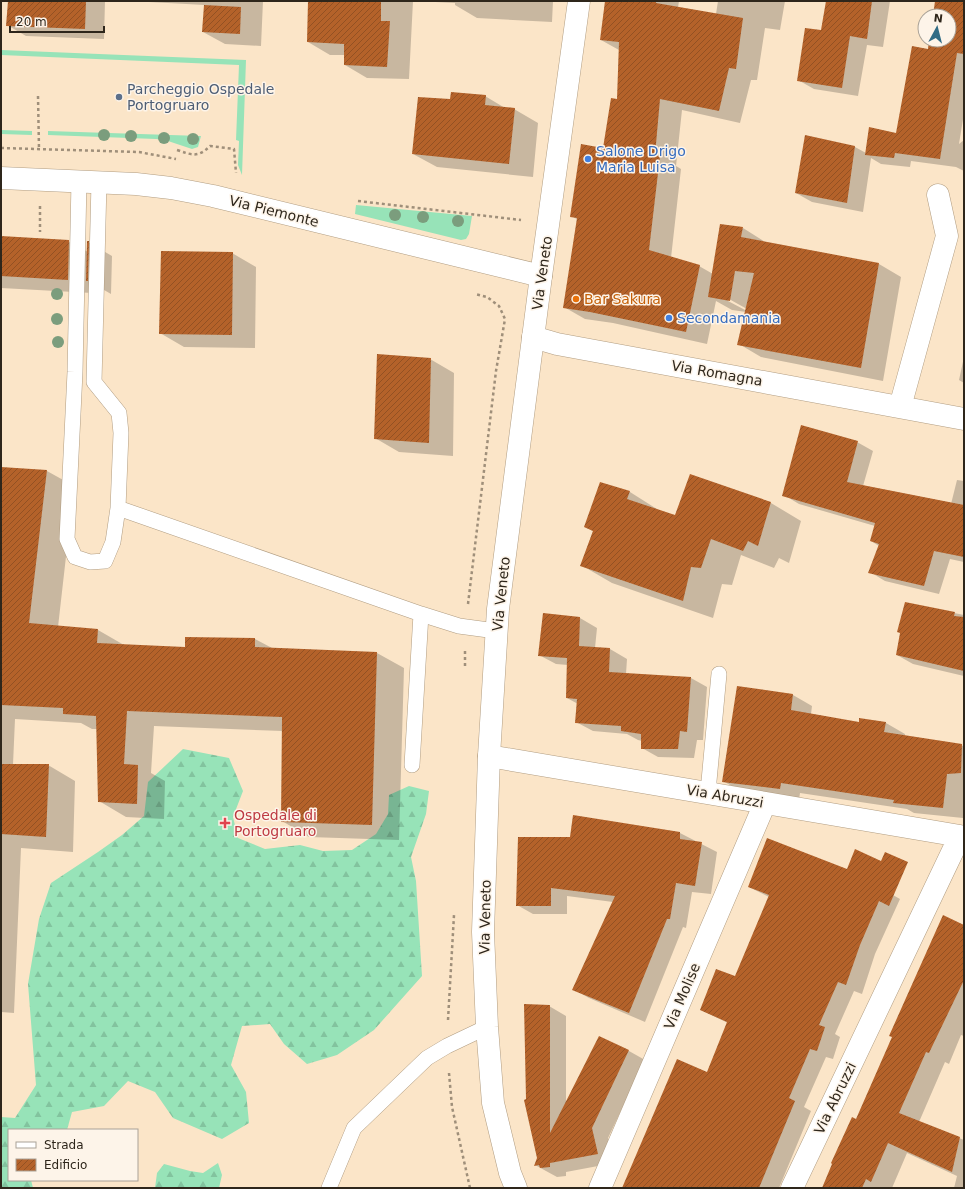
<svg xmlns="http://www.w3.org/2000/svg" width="965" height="1189" viewBox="0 0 965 1189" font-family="'DejaVu Sans',sans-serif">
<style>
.grass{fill:#97e3b8}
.forest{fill:url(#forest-firs)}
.shadow{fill:#0003;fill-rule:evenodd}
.building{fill:url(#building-hatch)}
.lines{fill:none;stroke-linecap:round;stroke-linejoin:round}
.lane-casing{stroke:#b19d82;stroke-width:16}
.street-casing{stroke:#b19d82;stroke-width:23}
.secondary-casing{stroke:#b19d82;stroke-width:23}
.path{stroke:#9f8f7a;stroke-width:2.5;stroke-dasharray:3 3;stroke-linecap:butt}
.lane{stroke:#fff;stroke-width:15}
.street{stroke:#fff;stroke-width:22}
.secondary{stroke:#fff;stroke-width:22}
.tree{fill:#7b9d7d}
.service-dot{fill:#5c6f8a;stroke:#fdf4e9;stroke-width:1.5}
.shop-dot{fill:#3f7fe0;stroke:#fdf4e9;stroke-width:1.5}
.food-dot{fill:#e8710a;stroke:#fdf4e9;stroke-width:1.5}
.health-dot{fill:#e0444e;stroke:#fdf4e9;stroke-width:1.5}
.labels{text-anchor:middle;stroke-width:3;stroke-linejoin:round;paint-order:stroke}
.service-label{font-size:14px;fill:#4e5e75;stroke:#fdf4e9;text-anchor:start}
.shop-label{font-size:14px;fill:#366cbe;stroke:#fdf4e9;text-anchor:start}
.street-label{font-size:14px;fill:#2e261b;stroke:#fdf4e9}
.food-label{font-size:14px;fill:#c56008;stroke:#fdf4e9;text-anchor:start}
.health-label{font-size:14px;fill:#be3a42;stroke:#fdf4e9;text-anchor:start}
</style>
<defs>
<pattern id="forest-firs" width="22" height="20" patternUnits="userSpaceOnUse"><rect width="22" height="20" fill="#97e3b8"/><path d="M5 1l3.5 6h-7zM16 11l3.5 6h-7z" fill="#82c39e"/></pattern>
<pattern id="building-hatch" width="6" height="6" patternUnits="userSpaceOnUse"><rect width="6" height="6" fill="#b4622a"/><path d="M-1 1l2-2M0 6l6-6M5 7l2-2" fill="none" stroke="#935123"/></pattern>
</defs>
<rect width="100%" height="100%" fill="#fbe5c8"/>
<path class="grass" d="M1 50 246 60 242 175 238 165 239 141 236 140 239 65 1 55Z
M1 130 32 131V135L1 134Z
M48 131 201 136 198 147 192 149 165 140 156 139 48 135Z
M356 205 472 216 469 234 466 239 461 240 355 214Z"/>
<path class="forest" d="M183 749 229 758 243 791 233 817 238 838 265 849 300 845 323 851 352 850 376 834 388 814 389 795 409 786 429 791 426 814 411 857 416 881 422 976 374 1030 337 1055 307 1064 284 1044 270 1024 242 1026 231 1065 246 1092 249 1123 222 1139 173 1118 155 1092 128 1081 104 1106 72 1112 67 1130H9V1180H31L33 1188H1V1117L15 1118 36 1085 28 984 39 919 51 883 98 852 122 835 144 816 148 782Z
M218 1163 222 1175 219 1188H155L157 1173 164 1164 190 1171 203 1173Z"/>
<path class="shadow" d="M9 1H105L104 39 26 36 7 25Z
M130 1H263L261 46 225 44 203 32 205 5Z
M309 1H413L409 79 367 78 345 65V55H330L308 42Z
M415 1H553L552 22 477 18 455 5V3Z
M606 1H679L678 8 716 14 718 1H785L780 30 765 28 757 80H751L740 123 682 110 676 166 681 169 671 258 699 266 713 274 743 228 765 242 879 264 901 277 883 381 761 357 739 344 746 312 732 310 716 301 707 344 613 323 585 319 564 307 578 220 572 216 604 149 618 100 619 50 601 40ZM729 299 747 309V311L728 301Z
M827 1H890L883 47 867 45 858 96 814 89 798 80 822 32Z
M936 1H964V113L959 144 964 140V171L956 167 911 161 910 167 881 164 871 158 863 212 812 202 796 193 855 147 866 153 897 135 928 50 930 40H949V16H934Z
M485 96 505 108 514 109 538 123 533 177 437 167 413 154 451 101Z
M1 237 68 241 88 252V242L112 256 111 294 92 283V293L1 288Z
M232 253 256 267 255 348 184 347 160 333Z
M964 357V383L959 380Z
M430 359 454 373 453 456 399 452 375 438Z
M857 442 873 451 863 486 951 504 957 480 964 481V562L950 559 939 594 885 581 870 572 879 546 871 541 875 526 799 504 784 495Z
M1 469 47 471 74 486 58 627 98 630 124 645 186 648 255 639 272 648 377 653 404 668 399 840 309 837 282 821 283 731 154 726 151 773 165 781 164 819 126 817 99 801 97 729H92L81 723 15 719 13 765H48L75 781 73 852 21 848 14 1013 1 1012Z
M691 475 771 503 801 521 789 563 779 558 774 568 741 555 732 585 722 584 713 618 612 583 581 565 593 531 585 527 601 483 630 492 660 511 675 516Z
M906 603 964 615V676L913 664 897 655Z
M544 614 580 618 597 628 595 648 610 649 627 659 626 674 691 678 707 687 703 740H697L694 758 658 757 642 748V741L638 740 627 734 593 731 576 722 578 704 567 698 568 665 556 664 539 655Z
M793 695 812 706 811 714 860 723H886L905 734V736L964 746V805L963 818 914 813 907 809 800 793 799 800 742 792 723 781Z
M574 817 680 833 717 852 711 894 692 892 686 928 683 927 645 1022 589 998 573 989 613 902 567 896V914H533L517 905 571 838Z
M749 887 884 890 900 899 875 954 862 994 854 991 835 1034 840 1037 833 1059 826 1057 804 1107 811 1111 779 1188H623L707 1073 728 1023 701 1010 735 978 769 897Z
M964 926V1036L961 1035 949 1064 945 1062 919 1122 964 1140V1188H954L957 1176 907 1153 892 1188H822L857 1120Z
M549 1006 566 1016V1104L599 1038 629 1051 645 1060 608 1138 614 1163 566 1172V1176L557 1177 535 1165 538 1158 527 1100Z"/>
<path class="building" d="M8 1H86L85 29 6 26Z
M308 1H381V21H390L387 67 344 65V44L307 42Z
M605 1H656V3L743 18 736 69 729 68 719 111 660 99 655 155 660 156 649 250 700 265 686 332 590 312 563 308 577 218 570 217 581 144 603 148 611 98 617 99 619 42 600 40Z
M826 1H872L867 39 850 36 842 88 797 81 805 28 821 30Z
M935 1H964V54L957 53 940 159 895 153 894 158 865 155 869 127 896 133 912 46 928 49 929 40H949V16H933Z
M204 5 241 7 240 34 202 32Z
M451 92 486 95 485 105 515 108 509 164 412 154 418 97 450 99Z
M805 135 855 146 847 203 795 193Z
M720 224 743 227 741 237 879 263 861 368 737 345 754 273 735 271 730 301 708 297Z
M1 236 69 240 68 280 1 276Z
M87 241H89L88 281H86Z
M161 251 233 252 232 335 159 334Z
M377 354 431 358 429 443 374 439Z
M801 425 858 441 847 482 964 505V557L934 551 924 586 868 573 879 544 870 541 875 523 782 496Z
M1 467 47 470 29 623 98 629 97 643 185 647V637L255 638V647L377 652 372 825 281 822 282 717 127 711 124 764 138 765 137 804 98 802 96 716 63 714V708L1 705Z
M690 474 771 502 758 546 748 541 743 551 711 539 701 568 691 567 683 601 580 566 593 531 584 527 600 482 630 491 627 499 675 515Z
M905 602 955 612 954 616 964 617V671L896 655 900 633 897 632Z
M543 613 580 617 579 646 610 648 609 672 691 677 687 732 680 731 678 749H641V734L621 731V726L575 723 577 699 566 698 567 658 538 656Z
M737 686 793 694 791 710 859 722V718L886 722 884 732 962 744 961 773 947 774 943 808 893 803 894 800 781 783 780 789 722 782Z
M1 764H49L46 837 1 834Z
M573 815 680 832V839L702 842 695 886 676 883 670 919H667L629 1013 572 990 615 896 551 888V906H516L518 837H570Z
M767 838 847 869 855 849 881 861 885 852 908 862 889 906 879 901 860 945 846 985 838 982 819 1025 825 1027 817 1051 810 1049 789 1098 795 1101 759 1188H622L677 1059 707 1072 727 1022 700 1010 716 969 735 976 769 895 748 887Z
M943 915 964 925V980L929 1053 926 1052 899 1113 960 1137 952 1172 888 1143 871 1182 866 1179 862 1188H822L832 1164 831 1163 852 1117 856 1119 892 1037 889 1036Z
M524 1004 550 1005V1133L599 1036 629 1050 592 1128 598 1154 550 1163V1167L540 1168 539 1165 534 1166 537 1158 524 1100 526 1099Z"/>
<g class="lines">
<defs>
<path id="lane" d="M79 181 75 372 67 539 75 557 90 562 105 561 113 542 118 508 121 433 119 413 94 382 99 182
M118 508 421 614 412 765
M421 614 459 626 496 631
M709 793V781L719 674
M329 1188 354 1128 427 1058 447 1046 487 1027"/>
<path id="street" d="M1 178 136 184 171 188 213 196 541 276
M533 337 557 344 964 419
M900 407 947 236 938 195
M489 756 960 836 792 1188
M600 1188 765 803"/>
<path id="secondary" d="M516 1188 510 1173 493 1103 487 1027 483 932 489 756 498 609 541 276 579 1"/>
</defs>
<use href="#lane" class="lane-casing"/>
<use href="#street" class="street-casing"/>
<use href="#secondary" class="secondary-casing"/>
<path class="path" d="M38 96 39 149
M1 148 139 152 176 159
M177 150C192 155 198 158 210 146L234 149 236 173
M358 201 521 220
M40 206V232
M468 604 496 371 505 319 499 306 487 297 475 294
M465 666V651
M448 1020 454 915
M449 1073 452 1107 470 1188"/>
<use href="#lane" class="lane"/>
<use href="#street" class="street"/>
<use href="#secondary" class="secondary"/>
</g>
<g class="tree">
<circle cx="104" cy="135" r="6"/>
<circle cx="131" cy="136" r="6"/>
<circle cx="164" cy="138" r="6"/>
<circle cx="193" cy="139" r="6"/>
<circle cx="395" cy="215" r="6"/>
<circle cx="423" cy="217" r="6"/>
<circle cx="458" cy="221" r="6"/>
<circle cx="57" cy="294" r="6"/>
<circle cx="57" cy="319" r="6"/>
<circle cx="58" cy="342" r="6"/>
</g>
<circle class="service-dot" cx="119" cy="97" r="4"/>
<g class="shop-dot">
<circle cx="588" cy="159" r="4"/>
<circle cx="669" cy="318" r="4"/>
</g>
<circle class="food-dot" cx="576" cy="299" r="4"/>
<path class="health-dot" d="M223 817h4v4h4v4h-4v4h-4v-4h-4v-4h4z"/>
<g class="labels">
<g class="service-label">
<text x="127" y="94">Parcheggio Ospedale<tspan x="127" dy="16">Portogruaro</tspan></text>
</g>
<g class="shop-label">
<text x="596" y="156">Salone Drigo<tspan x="596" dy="16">Maria Luisa</tspan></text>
<text x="677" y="323">Secondamania</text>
</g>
<g class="street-label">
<text transform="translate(274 211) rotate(14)" y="5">Via Piemonte</text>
<text transform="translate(542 273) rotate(-82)" y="5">Via Veneto</text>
<text transform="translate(717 373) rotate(10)" y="5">Via Romagna</text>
<text transform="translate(501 594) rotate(-84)" y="5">Via Veneto</text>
<text transform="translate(725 796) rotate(10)" y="5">Via Abruzzi</text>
<text transform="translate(485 917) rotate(-89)" y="5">Via Veneto</text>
<text transform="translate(682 996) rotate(-67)" y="5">Via Molise</text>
<text transform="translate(835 1098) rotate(-64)" y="5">Via Abruzzi</text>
</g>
<g class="food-label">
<text x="584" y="304">Bar Sakura</text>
</g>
<g class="health-label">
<text x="234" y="820">Ospedale di<tspan x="234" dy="16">Portogruaro</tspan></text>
</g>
</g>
<rect width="965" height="1189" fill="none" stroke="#2e261b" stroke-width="4"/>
<rect x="8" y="1129" width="130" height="52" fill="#fdf4e9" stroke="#aaa297"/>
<rect x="16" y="1142" width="20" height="6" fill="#ffffff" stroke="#aaa297"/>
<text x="44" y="1149" font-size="12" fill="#2e261b">Strada</text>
<rect x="16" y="1159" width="20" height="12" fill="url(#building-hatch)" stroke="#aaa297"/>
<text x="44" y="1169" font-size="12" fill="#2e261b">Edificio</text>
<g transform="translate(937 28) rotate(7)"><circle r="19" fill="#fdf4e9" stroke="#aaa297"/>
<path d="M0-3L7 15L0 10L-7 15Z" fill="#326c85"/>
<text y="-6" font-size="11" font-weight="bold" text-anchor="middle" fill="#2e261b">N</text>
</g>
<path d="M10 26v6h94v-6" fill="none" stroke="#2e261b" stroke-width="2"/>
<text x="16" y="26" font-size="12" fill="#2e261b" stroke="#fdf4e9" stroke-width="3" paint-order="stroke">20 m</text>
</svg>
